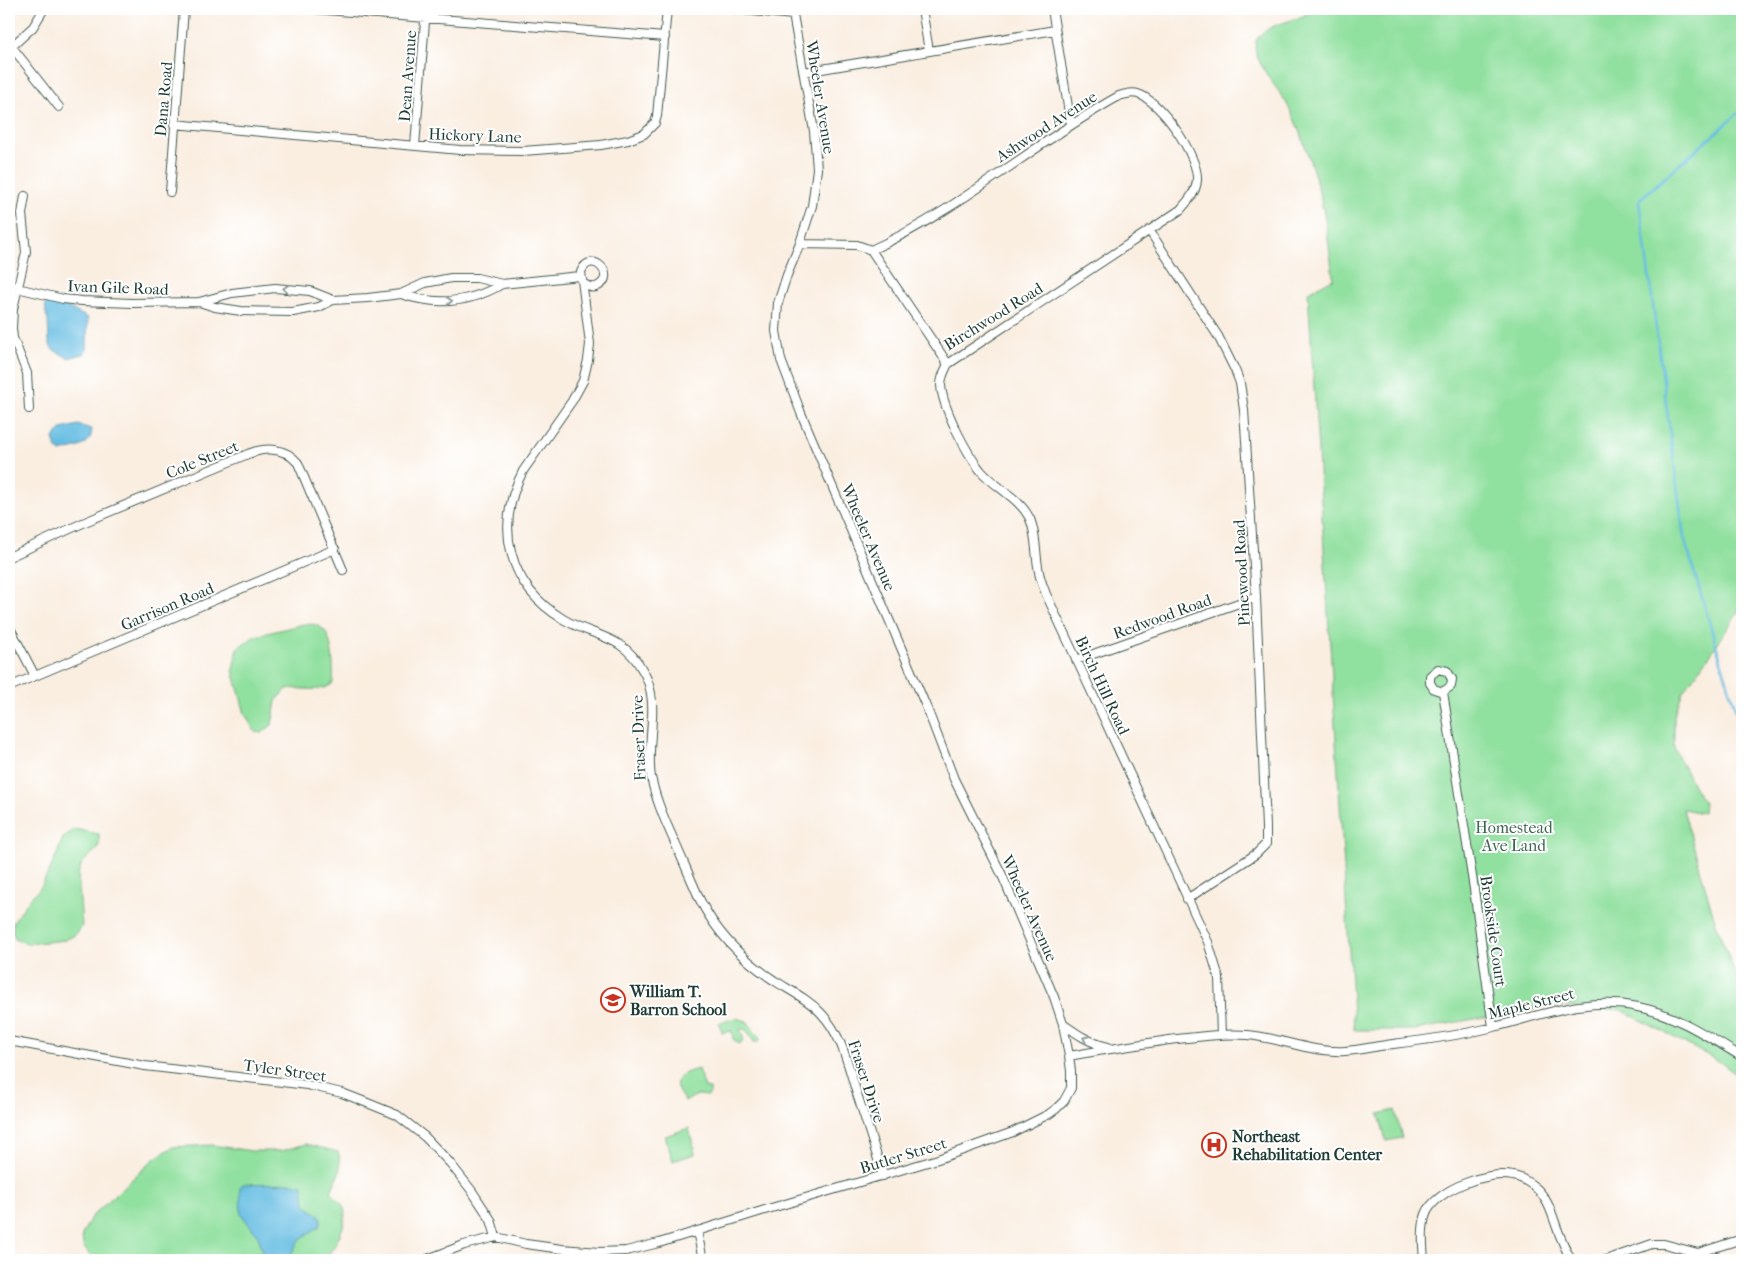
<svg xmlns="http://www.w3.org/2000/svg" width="1751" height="1269" viewBox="0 0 1751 1269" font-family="'IM FELL French Canon',serif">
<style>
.green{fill:#90e09f;stroke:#588e6a}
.water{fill:#66bde3;stroke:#427d8c}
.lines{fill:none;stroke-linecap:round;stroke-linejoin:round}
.stream{stroke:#66bde3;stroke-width:2.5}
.minor-casing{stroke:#40584e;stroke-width:10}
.minor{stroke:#fff;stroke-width:8}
.oneway{stroke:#8f9e9a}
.labels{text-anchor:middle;stroke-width:4;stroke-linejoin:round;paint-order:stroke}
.street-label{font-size:16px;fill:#1f3d34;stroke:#fff}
.park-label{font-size:16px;fill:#3b664f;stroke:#fff}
.poi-label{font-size:16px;font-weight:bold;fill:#1f3d34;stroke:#fff;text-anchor:start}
</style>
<rect width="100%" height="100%" fill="#fff"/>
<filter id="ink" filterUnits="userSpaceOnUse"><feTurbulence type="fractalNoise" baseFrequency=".02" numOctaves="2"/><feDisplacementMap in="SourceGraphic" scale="10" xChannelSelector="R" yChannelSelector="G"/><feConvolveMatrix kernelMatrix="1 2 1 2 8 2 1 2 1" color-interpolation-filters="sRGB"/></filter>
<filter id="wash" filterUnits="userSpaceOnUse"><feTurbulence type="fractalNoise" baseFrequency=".0096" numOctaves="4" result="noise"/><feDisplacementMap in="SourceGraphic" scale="20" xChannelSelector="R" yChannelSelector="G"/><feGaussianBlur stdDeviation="1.12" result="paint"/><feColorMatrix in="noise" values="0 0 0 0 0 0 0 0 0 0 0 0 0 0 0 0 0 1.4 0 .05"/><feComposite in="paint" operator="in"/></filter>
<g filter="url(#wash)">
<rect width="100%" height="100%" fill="#faeee1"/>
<path class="green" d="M1314 9H1742V600L1737 614 1702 667 1683 691 1674 716V748L1695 789 1704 802 1703 813 1683 809 1715 921 1742 992 1741 1078 1720 1062 1622 1010 1550 1005 1415 1030H1354L1308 292 1333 279V275C1329 250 1327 224 1321 200 1314 170 1302 133 1288 106 1281 91 1247 56 1257 39 1269 21 1298 23 1314 9Z
M304 624C310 624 317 624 323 629 333 638 334 670 333 683 322 694 302 687 287 689L276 701 272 725 262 733 255 732 245 714 233 670 237 648 255 636Z
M74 829 99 834V845L95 851 82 863 78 874 82 926 75 935 65 940 27 944 16 939 13 934V922L31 897 41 887 55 859 63 838Z
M736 1018 747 1021 761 1040 759 1042H754C749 1036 749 1028 740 1029L744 1040 739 1044 733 1039 732 1031 722 1033 719 1023Z
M698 1069 705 1088 710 1089V1093L708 1096 698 1095 685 1101C669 1082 677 1074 698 1069Z
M1395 1110 1402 1138 1386 1141 1379 1114Z
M689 1128 695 1154 673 1161 665 1136Z
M306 1144 338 1152C343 1167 338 1177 331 1191 335 1199 340 1200 343 1206 351 1220 333 1251 324 1260H93L83 1246 82 1235 91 1217 155 1158 173 1147 211 1145 252 1151H281Z"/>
<path class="water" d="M48 300 58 302 88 318 87 347 84 354 68 358 52 349 49 343 48 320 46 314 45 301Z
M78 425 92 429C91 448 77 447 61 452L56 448 53 439 61 429Z
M292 1183 303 1185 305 1205 321 1217V1225L299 1240 288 1260H262V1249L258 1236 241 1214 240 1187 243 1184Z"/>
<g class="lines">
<path class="stream" d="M1742 110 1639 200 1684 538 1742 731"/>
</g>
</g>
<g filter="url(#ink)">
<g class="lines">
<defs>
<path id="minor" d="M314 9 665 37
M733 9 793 15
M792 9 814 131 817 169 812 206 799 246 787 275 778 303 776 331 781 360 801 413 928 711 954 779 1002 875 1054 997 1063 1024 1069 1056
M922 9 929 51
M1052 9 1071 125
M12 47 59 107
M9 49 33 27 44 9
M804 72 1055 30
M174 124 460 150 523 151 601 145 628 140 644 134 655 123 657 116 667 9
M415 146 426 9
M170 192 184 9
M25 196 22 214 26 252 13 309 12 328 13 338 27 373 29 409
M1149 230 1218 336 1235 370 1240 383 1244 410 1256 597 1266 827V844L1256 854 1187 899
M800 244 857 245 871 250 948 364
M871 250C960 210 1034 143 1119 96 1125 94 1132 92 1138 94 1161 101 1199 157 1197 180 1196 193 1188 201 1180 210L948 364C945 370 941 377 941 385 942 407 967 454 981 471 996 488 1020 498 1030 519 1037 536 1035 554 1039 572 1040 579 1043 586 1046 594L1208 942 1219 978 1221 1035
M583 283C588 287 593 289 598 286 618 276 591 248 581 272L590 344 588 360 583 381 572 401 523 471C494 527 508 586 563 619 595 638 623 634 643 671 662 703 645 742 651 777 656 801 666 823 676 845 684 863 692 882 700 900 717 934 743 960 775 981 791 991 808 999 821 1013 842 1035 848 1065 857 1094 866 1121 875 1149 883 1176
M9 286 63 299 82 301 132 303 199 302 232 293 275 288 310 291 333 300
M401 294C436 306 470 303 502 284
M199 302 215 307 241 311 293 312 319 307 333 300 368 298 401 294 425 283 451 278H477L502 284 580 276
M9 557 85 522 248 454C266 447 285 447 298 463L343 570
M9 626 35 676
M1076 660 1256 597
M9 687 335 549
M1443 692 1434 689 1430 683V676L1438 669 1447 671 1452 679 1451 686 1443 692 1474 889 1493 1027
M1063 1024C1077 1034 1090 1043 1108 1047
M9 1041 145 1066 307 1085 342 1093 360 1100 397 1115 425 1137 450 1163 472 1191 491 1220 496 1237
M697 1231 703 1260
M425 1260 464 1245 496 1237 526 1244 562 1249 599 1252 626 1251 659 1243 768 1209 938 1159 1013 1132 1049 1114 1057 1108 1064 1101 1071 1088V1071L1069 1056C1102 1050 1136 1045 1169 1040 1196 1037 1222 1033 1248 1035 1281 1038 1311 1053 1345 1051 1361 1050 1377 1046 1393 1044 1427 1040 1461 1035 1494 1027 1542 1015 1587 996 1638 1007 1677 1015 1709 1037 1742 1057
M1424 1260C1423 1246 1421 1228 1426 1214 1435 1190 1488 1170 1513 1176 1521 1177 1530 1183 1536 1188 1548 1199 1552 1214 1557 1228 1561 1239 1566 1250 1571 1260
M1606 1260 1652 1244H1664L1698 1253 1742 1239"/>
</defs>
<use href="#minor" class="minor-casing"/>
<use href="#minor" class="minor"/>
</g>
<defs><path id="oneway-chevron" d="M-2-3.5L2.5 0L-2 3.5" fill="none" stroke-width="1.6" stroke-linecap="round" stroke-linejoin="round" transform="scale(1.25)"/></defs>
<g class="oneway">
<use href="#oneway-chevron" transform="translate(286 289) rotate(-179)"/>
<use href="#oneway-chevron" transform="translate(449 301) rotate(-4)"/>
<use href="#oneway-chevron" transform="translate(1086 1039) rotate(-153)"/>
</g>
</g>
<defs>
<symbol id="school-ring" viewBox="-11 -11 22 22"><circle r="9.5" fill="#fff" stroke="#c8321e" stroke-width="1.5"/><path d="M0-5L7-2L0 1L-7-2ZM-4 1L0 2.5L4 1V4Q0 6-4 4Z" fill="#c8321e"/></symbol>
<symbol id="hospital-ring" viewBox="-11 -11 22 22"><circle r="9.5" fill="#fff" stroke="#c8321e" stroke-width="1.5"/><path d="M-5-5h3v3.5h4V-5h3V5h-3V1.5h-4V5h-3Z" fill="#c8321e"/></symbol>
</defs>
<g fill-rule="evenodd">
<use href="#school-ring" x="599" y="986" width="28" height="28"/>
<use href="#hospital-ring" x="1200" y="1131" width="28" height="28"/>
</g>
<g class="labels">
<g class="street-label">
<text transform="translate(407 76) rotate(-86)" y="6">Dean Avenue</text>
<text transform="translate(821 97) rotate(81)" y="6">Wheeler Avenue</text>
<text transform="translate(163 99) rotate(-85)" y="6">Dana Road</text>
<text transform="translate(1046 126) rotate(-33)" y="6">Ashwood Avenue</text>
<text transform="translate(475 135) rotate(2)" y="6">Hickory Lane</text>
<text transform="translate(118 287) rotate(2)" y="6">Ivan Gile Road</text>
<text transform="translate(993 316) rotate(-32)" y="6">Birchwood Road</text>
<text transform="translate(202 459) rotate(-22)" y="6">Cole Street</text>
<text transform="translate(869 537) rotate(67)" y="6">Wheeler Avenue</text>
<text transform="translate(1241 573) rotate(-93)" y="6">Pinewood Road</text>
<text transform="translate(167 606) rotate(-23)" y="6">Garrison Road</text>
<text transform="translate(1162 616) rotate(-20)" y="6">Redwood Road</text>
<text transform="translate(1103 685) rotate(65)" y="6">Birch Hill Road</text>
<text transform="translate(638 738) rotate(-92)" y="6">Fraser Drive</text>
<text transform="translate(1030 908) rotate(66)" y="6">Wheeler Avenue</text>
<text transform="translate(1494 931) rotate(82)" y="6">Brookside Court</text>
<text transform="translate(1531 1003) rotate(-14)" y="6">Maple Street</text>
<text transform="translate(285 1070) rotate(8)" y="6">Tyler Street</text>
<text transform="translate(867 1081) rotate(72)" y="6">Fraser Drive</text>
<text transform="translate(903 1155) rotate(-17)" y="6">Butler Street</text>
</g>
<g class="park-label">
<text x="1514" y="833">Homestead<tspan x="1514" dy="18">Ave Land</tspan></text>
</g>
<g class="poi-label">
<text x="630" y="997">William T.<tspan x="630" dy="18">Barron School</tspan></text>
<text x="1232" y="1142">Northeast<tspan x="1232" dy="18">Rehabilitation Center</tspan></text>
</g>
</g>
<rect width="1751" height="1269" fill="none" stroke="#fff" stroke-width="30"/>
</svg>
